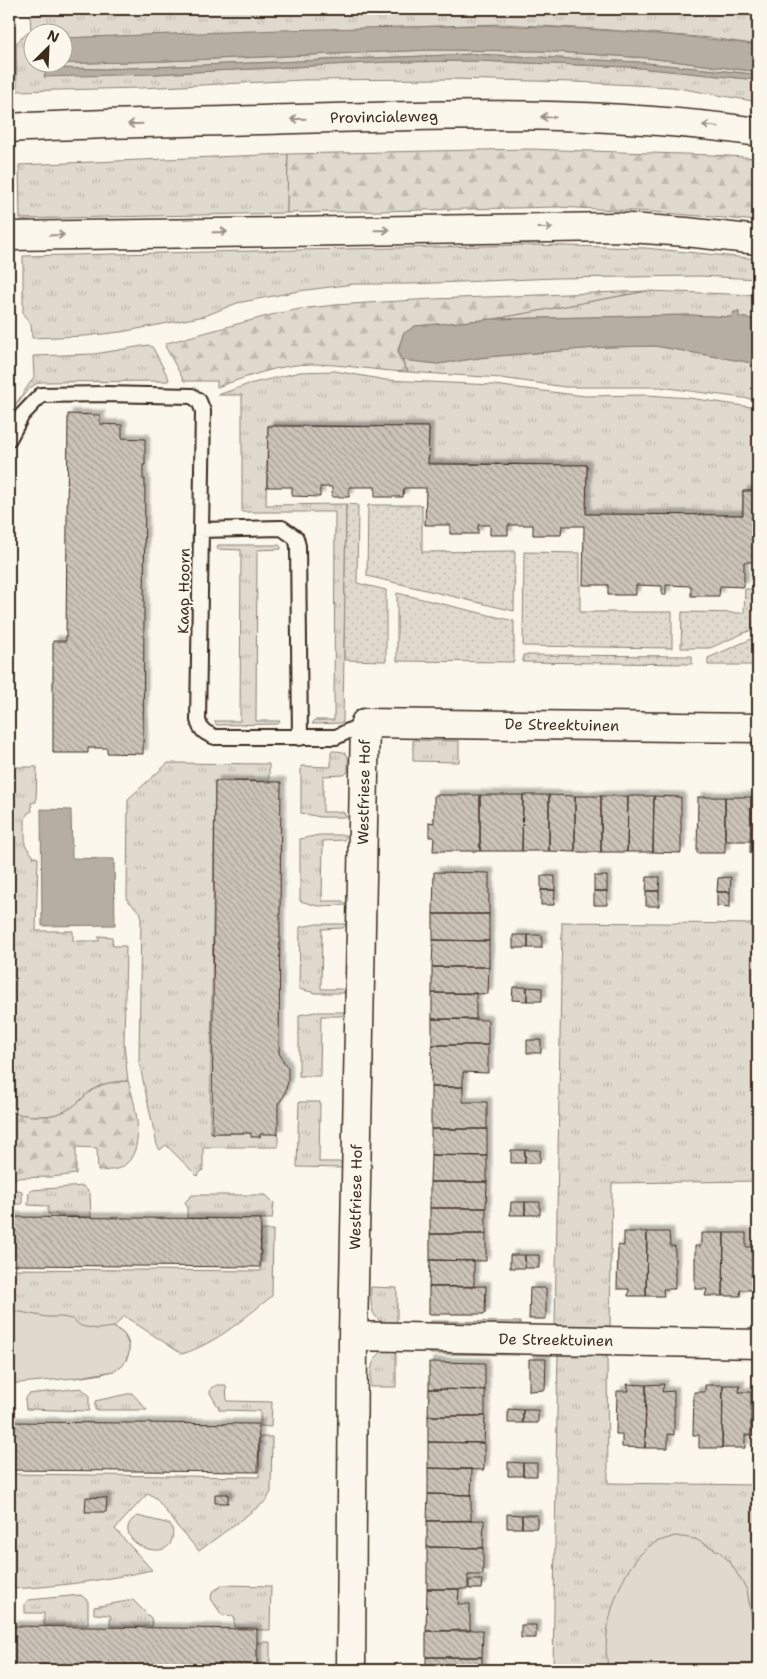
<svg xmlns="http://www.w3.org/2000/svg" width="767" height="1679" viewBox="0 0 767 1679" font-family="'Shantell Sans',sans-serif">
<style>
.grass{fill:url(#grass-tufts);stroke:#8d8276}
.forest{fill:url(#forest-firs);stroke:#8d8276}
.park{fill:#dfd9ce;stroke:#8d8276}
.garden{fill:url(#garden-dots);stroke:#8d8276}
.water{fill:#b6aea2;stroke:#85796d}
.building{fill:url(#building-back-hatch);stroke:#3b2a1e;filter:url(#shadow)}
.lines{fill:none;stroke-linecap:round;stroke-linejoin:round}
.service-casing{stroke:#3b2a1e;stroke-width:18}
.minor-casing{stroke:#3b2a1e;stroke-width:31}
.secondary-casing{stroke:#3b2a1e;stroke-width:31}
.service{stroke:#fbf7ec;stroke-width:14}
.minor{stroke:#fbf7ec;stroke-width:28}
.secondary{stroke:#fbf7ec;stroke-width:28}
.oneway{stroke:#9b9085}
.labels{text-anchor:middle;stroke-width:4;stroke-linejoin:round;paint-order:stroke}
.street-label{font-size:15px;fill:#3b2a1e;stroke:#fbf7ec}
</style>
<defs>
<pattern id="grass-tufts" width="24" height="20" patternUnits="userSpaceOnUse" patternTransform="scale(1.25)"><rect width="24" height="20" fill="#dfd9ce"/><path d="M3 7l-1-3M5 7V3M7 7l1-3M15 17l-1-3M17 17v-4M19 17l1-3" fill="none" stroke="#c0bab0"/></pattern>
<pattern id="forest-firs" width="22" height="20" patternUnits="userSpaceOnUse" patternTransform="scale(1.25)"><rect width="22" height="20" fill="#dfd9ce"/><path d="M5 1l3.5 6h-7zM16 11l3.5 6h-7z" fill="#c0bab0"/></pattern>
<pattern id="garden-dots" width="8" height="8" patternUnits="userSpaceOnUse" patternTransform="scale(1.25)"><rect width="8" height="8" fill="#dfd9ce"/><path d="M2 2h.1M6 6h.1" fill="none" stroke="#c0bab0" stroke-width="1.8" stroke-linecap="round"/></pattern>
<pattern id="building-back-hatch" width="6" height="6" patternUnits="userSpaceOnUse" patternTransform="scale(1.25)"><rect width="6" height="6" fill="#ccc4b9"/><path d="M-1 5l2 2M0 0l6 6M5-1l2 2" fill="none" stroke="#a79f96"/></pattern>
<filter id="shadow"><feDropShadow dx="4.5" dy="-4.5" stdDeviation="1" flood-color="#0004"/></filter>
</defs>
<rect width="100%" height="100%" fill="#fbf7ec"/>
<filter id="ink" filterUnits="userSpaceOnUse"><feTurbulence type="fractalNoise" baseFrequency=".02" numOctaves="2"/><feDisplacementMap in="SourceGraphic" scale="10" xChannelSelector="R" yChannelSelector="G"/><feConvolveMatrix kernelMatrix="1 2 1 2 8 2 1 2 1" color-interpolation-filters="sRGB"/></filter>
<g filter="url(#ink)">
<path class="grass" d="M73 9H758V45L712 38 595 29 502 24 63 38 62 32H32V62L48 63V64L165 61 431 50 540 51 648 58 753 71V74L637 62 474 54 104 69 47 68 155 74 389 62 476 61 630 67 758 80V102L672 87 575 82 450 79 303 80 140 88 17 91 16 43 31 30 30 16 62 12Z
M288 154 287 213 20 219 19 165Z
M530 245 645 248 758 259V279L700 276 556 278 411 284H354L299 291 237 303 205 316 121 332 85 336 32 338 31 324 23 314V256Z
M647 291 758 295V320L738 317 739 312H734L733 317 689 315 494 319Z
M149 345 153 348 169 379 168 381 40 382C25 388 17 404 9 417V414L34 377 33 356 94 354Z
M655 346 758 364V400L660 387H565L501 378 408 372 402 360 438 364 486 357 608 347Z
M335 371 386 380 493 385 585 396 647 395 689 398 758 408V491H743L742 515 586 514 587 465 428 463 429 427 268 425 266 505 346 504 343 723 312 724 315 720H334L335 512H242V395H218L249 384 300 372Z
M218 545H279L281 547V549L257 550 256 721H280L278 724 217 725 215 723V721H240L241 550 217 549Z
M413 740 459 741V762L413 761Z
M331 751C351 751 348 755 348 772L344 775 323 776V812H343L347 817H320L301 813V766L331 767Z
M168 763 269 764V781H215L210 1131 212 1133H251L260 1137V1133L278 1134V1147H203V1170L197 1176 166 1145 160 1150 157 1145 139 1062 141 913 127 900 128 799Z
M9 767H37L36 802 31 803 32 811 28 813 25 818V845L34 857 38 858 36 931H73V941H99V936L112 937 113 946H126L124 1044 128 1081C116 1082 105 1082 94 1089 83 1096 76 1107 63 1112 46 1119 26 1116 9 1112Z
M319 835H347L344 840 323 841 322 901H343L347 905 318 906 300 901V839Z
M562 922 758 924V1207V1181L612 1183 610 1331 555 1330Z
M317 924H346L343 928 322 929 321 989H341L345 993H316L299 989 300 927Z
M315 1012H346L342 1016H321L320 1076H299V1015Z
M299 1102H320L319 1162H341L344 1164V1168L297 1167Z
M83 1186 90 1193 91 1217 57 1216V1214H48V1206L28 1205 29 1193 32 1190Z
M9 1190H19L22 1192V1204H9Z
M192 1195H266L274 1203 272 1219 187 1218V1206L185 1202Z
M261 1230H273L272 1296C243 1319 217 1343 182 1354L124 1316 114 1327C123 1332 129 1338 129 1348 130 1375 93 1375 74 1378L9 1324V1269L261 1271Z
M371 1287 397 1288V1329C372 1320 370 1313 371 1287Z
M431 1321 520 1322V1331L431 1329Z
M396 1345V1387H370C371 1362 372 1354 396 1345Z
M430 1345 519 1347V1355L430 1354Z
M558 1350H607L608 1483 758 1485V1670H553Z
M217 1385H226L227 1401 272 1402 271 1427 260 1426V1411L220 1410 210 1393 211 1388Z
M81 1388 89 1395V1411L26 1409 25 1399 29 1394Z
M132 1393 147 1410H95V1401Z
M260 1437H272L271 1492 266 1501 199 1551 177 1526 156 1498 148 1493 115 1529 152 1570C105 1580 57 1587 9 1589V1474L259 1477Z
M223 1585 271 1586 270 1630H257V1628L234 1627V1616L222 1615 211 1599 212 1592Z
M81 1595 88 1601V1625H44V1613H25V1604L28 1600Z
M133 1600 151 1618 153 1626H110V1615L94 1614V1607Z
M257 1642H270V1670H257Z"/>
<path class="forest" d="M528 149 713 155 758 158V221L654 212 558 207 287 213 288 154Z
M647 291 494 319 415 326 403 334C402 340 399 344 398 350 396 356 405 367 408 372 376 371 344 364 311 364 280 364 247 377 217 387V381H184L165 346 167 343 271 315 300 309 335 305 432 299Z
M128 1081C135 1103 146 1144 127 1163 120 1171 108 1170 98 1171L97 1148 76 1147V1174L52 1177 9 1178V1112C26 1116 46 1119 63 1112 76 1107 83 1096 94 1089 105 1082 116 1082 128 1081Z"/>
<path class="park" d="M9 1310 47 1317H62L72 1319 81 1326 97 1329 114 1327 124 1334 129 1346V1353L124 1364 114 1371 74 1378 9 1384V1380L12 1376 9 1375Z
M138 1516 170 1524C174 1530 173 1535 171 1542 165 1559 125 1547 128 1527 130 1521 133 1518 138 1516Z
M675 1536 695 1539 720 1552 730 1562 747 1590 754 1631 756 1662 753 1670H609C598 1634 620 1561 656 1542 662 1540 669 1538 675 1536Z"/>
<path class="garden" d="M346 504 358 505 357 583 386 590V661L344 660Z
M368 505H422V552L515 551 514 611 367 576Z
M524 552 580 553V612H672V648L523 646Z
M745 589H758V627L710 648H681L682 612 744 613Z
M397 593 514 621V662L397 661Z
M758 636V665H708V658Z
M523 655 692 656V664L523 662Z"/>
<path class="water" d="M491 25C580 28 669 33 758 45V80L630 67 476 61 389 62 155 74 44 77 47 68 104 69 474 54 637 62 753 74 752 71 648 58 540 51 431 50 165 61 48 64V63L62 62 63 38 281 30Z
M734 312H739V317L758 320V364L655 346 608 347 486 357 438 364 402 360C395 351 401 344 403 334L415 326 494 319 689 315 732 317Z
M41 809 71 810 72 858 114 859 115 925 42 926Z"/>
<path class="building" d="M68 414 100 415V424L122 425V438L145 439V465H143V479H145L143 754 107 753V748H88V753H53V641H66Z
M268 426 429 427 428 464 587 465 586 514 743 515V491H758V562H744V587L720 586 719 596H691V586L666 585V595H662V586L636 585V595H608V585H583L584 526H562L561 535H533V525H508V535H490V525H478V534H450V525H425L426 488H404L403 497H375V487H349V497H332V487H320V497L292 496V487H267Z
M215 781 281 782 279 1053 288 1069V1082L284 1096 278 1104V1134H260V1137H251V1133H212Z
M434 795H480V851H433L434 837H429V822L434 823Z
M480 795H523L522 851H480Z
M523 795H549V851H522Z
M549 795 575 796V852L549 851Z
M575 796H601V852H575Z
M601 796H628L627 852H601Z
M628 796H654L653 852H627Z
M654 796 681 797V853L653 852Z
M698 797H725V853H697Z
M725 797H751V841H725Z
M751 797H758V853H750Z
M434 872 489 873V914H433Z
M541 876H555V890H541Z
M594 876H607V891H594Z
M647 877H660L659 891H646Z
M731 877 730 892H717L718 878Z
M541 890H555L554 905H541Z
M594 891H607V905H594Z
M646 891H659V906H646Z
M717 892H730V907L717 906Z
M433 914H489V941L433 940Z
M513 935H528V948H513Z
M528 935H542V948H528Z
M433 940 489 941V967H432Z
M432 967H489L488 994 432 993Z
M513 987H527V1001L512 1000Z
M527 987 542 988V1001H527Z
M432 993H476V1019H432Z
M432 1019 488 1020V1045H432Z
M527 1040H541V1053H527Z
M432 1045H488V1073L463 1072V1087H431Z
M431 1087H463V1102H487V1129H431Z
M431 1129H487V1156L431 1155Z
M511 1150H525V1163H511Z
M525 1150H540V1163H525Z
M431 1155 487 1156V1182H430Z
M430 1182H487L486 1208H430Z
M511 1202H525V1215H510Z
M525 1202H540V1215H525Z
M430 1208H486V1234H430Z
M9 1217 261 1219 260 1267 9 1265Z
M624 1232H647L646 1296H628L629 1289H617L618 1245 624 1246Z
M647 1232H669L670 1246H675V1289H663L664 1296H646Z
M701 1233H724L723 1296H705L707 1289H695V1246H701Z
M724 1233H746V1247H752V1290H740L741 1296H723Z
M430 1234H486V1261L430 1260Z
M510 1255H525V1268H510Z
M525 1255H539V1268H525Z
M430 1260 474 1261V1287H429Z
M486 1286 485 1314H429V1287Z
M530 1288H546V1319H529Z
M529 1359H546L545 1390 529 1391Z
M429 1362 485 1363V1390L429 1389Z
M627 1384 646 1385 645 1448 622 1447V1434H616L617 1391H629Z
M664 1384 662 1392 674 1391V1435L668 1434V1448H645L646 1385Z
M705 1385H723L722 1448H699V1435H693L694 1392H705Z
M723 1385H740L739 1392H751V1435H745V1448H722Z
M429 1389 485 1390V1416H428Z
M508 1409 523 1410V1423H508Z
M523 1410H538V1423H523Z
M428 1416H485L484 1443 428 1442Z
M9 1422 259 1424 258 1472 9 1470Z
M428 1442 484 1443V1470L428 1468Z
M508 1462 523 1463V1476H508Z
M523 1463H537V1476H523Z
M428 1468 472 1469 471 1495 428 1494Z
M215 1494H228V1503H215Z
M428 1494 471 1495V1521H427Z
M86 1497 107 1498 106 1512H85Z
M507 1514 522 1515V1528H507Z
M522 1515H537V1528H522Z
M484 1520 483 1548 427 1547V1521Z
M427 1547 483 1548V1575H468V1589H427Z
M469 1580H482L481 1589H469Z
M427 1589H459L458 1604H470V1631H426Z
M521 1625H536V1638H521Z
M9 1626 257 1629V1670H9Z
M470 1630H483L482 1657H426V1631Z
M426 1657H482V1670H426Z"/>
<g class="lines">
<defs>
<path id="service" d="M9 439 22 415 41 395 105 394 192 396 199 401 203 411 201 530
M300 738 298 546 296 538 282 528 201 530 198 720C200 730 205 733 215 737H336L365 723"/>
<path id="minor" d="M353 1336 758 1344
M351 1670 353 1336 365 723 758 728"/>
<path id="secondary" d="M9 128C104 123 200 122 295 119 449 114 605 110 758 132
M9 236 616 227 686 232 758 240"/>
</defs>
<use href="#service" class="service-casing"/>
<use href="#minor" class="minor-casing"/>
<use href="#secondary" class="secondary-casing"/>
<use href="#service" class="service"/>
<use href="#minor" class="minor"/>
<use href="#secondary" class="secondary"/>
</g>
<defs><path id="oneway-shaft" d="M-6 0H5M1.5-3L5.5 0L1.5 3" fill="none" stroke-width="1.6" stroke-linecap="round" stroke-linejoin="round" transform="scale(1.25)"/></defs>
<g class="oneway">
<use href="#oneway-shaft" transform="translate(548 117) rotate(-179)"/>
<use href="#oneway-shaft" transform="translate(298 119) rotate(178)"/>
<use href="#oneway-shaft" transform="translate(135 124) rotate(178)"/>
<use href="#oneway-shaft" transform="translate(710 126) rotate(-174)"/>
<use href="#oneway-shaft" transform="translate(545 228)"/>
<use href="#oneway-shaft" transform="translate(382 230) rotate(-1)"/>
<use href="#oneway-shaft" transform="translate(220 232) rotate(-1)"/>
<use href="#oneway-shaft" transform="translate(57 235) rotate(-1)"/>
</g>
</g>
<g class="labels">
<g class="street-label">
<text transform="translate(384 117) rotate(-1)" y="5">Provincialeweg</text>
<text transform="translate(184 591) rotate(-89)" y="5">Kaap Hoorn</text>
<text transform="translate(562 725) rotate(1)" y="5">De Streektuinen</text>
<text transform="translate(364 792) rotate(-89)" y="5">Westfriese Hof</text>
<text transform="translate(356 1197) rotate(-89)" y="5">Westfriese Hof</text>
<text transform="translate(556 1340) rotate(1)" y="5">De Streektuinen</text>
</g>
</g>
<rect width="767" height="1679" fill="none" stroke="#fbf7ec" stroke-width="30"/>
<rect x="15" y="15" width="737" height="1649" fill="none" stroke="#3b2a1e" stroke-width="2" filter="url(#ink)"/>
<g transform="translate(48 48) rotate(24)"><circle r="24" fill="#fbf7ec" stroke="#aea59a"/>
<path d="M0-4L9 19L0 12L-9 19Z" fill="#3b2a1e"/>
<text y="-8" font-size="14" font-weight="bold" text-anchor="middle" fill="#3b2a1e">N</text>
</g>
</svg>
